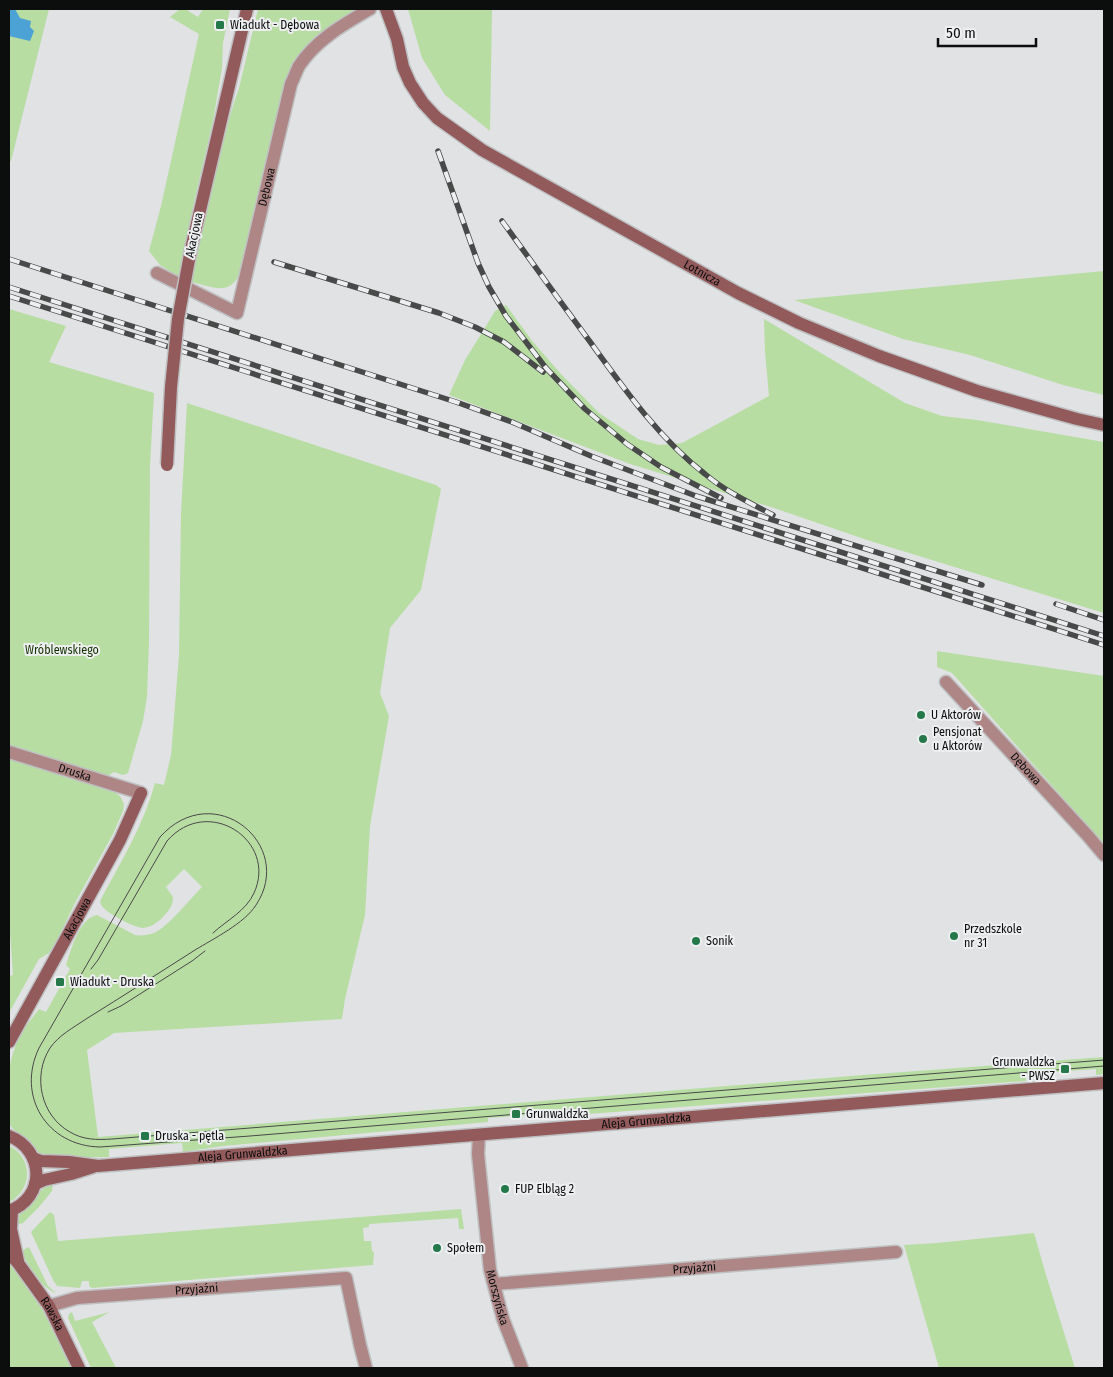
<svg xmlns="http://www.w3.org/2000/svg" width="1113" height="1377" viewBox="0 0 1113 1377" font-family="'Fira Sans Condensed',sans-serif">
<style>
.green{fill:#b8dda3}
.water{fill:#4da2d5}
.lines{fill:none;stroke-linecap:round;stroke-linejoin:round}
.street-casing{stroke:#bec0c2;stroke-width:15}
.secondary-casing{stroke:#bec0c2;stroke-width:15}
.street{stroke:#af8686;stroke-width:12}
.secondary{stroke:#935a5b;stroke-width:12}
.tram{stroke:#484949;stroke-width:1}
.rail-casing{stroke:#484949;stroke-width:5.5}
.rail{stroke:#edeff1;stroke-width:4;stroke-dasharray:11;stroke-linecap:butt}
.secondary-bridge-casing{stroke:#bec0c2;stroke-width:15;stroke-linecap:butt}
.secondary-bridge{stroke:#935a5b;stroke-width:12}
.poi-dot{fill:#25784a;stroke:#edeff1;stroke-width:2}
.labels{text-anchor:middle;stroke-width:4;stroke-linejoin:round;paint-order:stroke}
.poi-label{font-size:12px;fill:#0c0d0d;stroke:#edeff1;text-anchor:start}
.street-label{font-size:12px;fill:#0c0d0d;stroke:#edeff1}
.park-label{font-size:12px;fill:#163200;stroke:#edeff1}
</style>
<rect width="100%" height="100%" fill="#e0e2e4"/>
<path class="green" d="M9 9H49L11 161H9Z
M180 9H185L198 17 203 9H230L223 43 222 68 213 121 194 202 179 277 160 265 149 251 161 206 199 34 170 17Z
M258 9H356C340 20 321 29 308 44 297 56 290 70 284 85L238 277C227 296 210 286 192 282L197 250 222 147 231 112 239 88Z
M408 9H492L490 131 445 95 422 58Z
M1104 271V395L1063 385 970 355 903 339 794 300Z
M506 305 533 342 561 374 599 413 638 439 659 445 682 443 769 396 765 352 764 319 905 403 942 416 977 420 1104 442V613L870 541 774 508 630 464 449 395 465 360 483 331 495 311Z
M9 309 66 326 49 362 154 393 150 466 149 642 147 697 143 721 128 773 123 775 114 772 109 775 108 778 9 746Z
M187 403 436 485 441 489 421 590 390 628 380 693 389 716 370 826 365 915 345 999 342 1019 114 1033 87 1050 98 1137 863 1075 1104 1057V1074L1096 1075V1069L1026 1074V1081L535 1118H531L530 1115 488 1118V1122L223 1146 183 1152 182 1143 109 1149V1157L56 1158 40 1155 15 1131 9 1124V1070L11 1060 17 1041 23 1030 39 1009 46 1012 70 969 66 965C71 951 79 918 97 915L135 935C142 936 148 935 154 933 168 927 191 898 202 887L184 869 166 887 173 897C173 906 169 910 163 917 157 923 151 927 143 928 135 928 106 913 102 906 100 903 100 902 101 899 121 862 144 824 155 783L164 785 171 755 179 655 181 513Z
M937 651 1104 676V844L952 673 937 667Z
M9 759 113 791 120 796 124 804 123 811 113 834 76 901 57 940 49 953 39 959 9 1013V976L13 975 9 917Z
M9 1146C33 1157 33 1190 9 1202Z
M53 1183 52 1191 39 1207 23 1223 15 1225C17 1215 22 1212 29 1205 37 1196 41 1187 53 1183Z
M461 1209 464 1229H459L458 1218 369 1224V1227L363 1228 364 1241H371L372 1251 374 1252 373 1265 92 1288 89 1286V1281H82L80 1288 57 1286 53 1280 31 1232 50 1212 54 1215 58 1241Z
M1034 1233 1046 1275 1075 1368H939L904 1245 937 1243Z
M29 1247 48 1286 56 1293C42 1289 27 1264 21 1251Z
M9 1263 42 1309 71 1368H9Z
M72 1312 75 1321 110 1312 92 1322 116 1368H91L68 1318 69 1314Z"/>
<path class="water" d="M9 9H15L20 18 31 21 30 27 34 31 30 41 9 36Z"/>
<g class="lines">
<defs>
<g id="street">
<path id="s1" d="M157 273 237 313 291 84C294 78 296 72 299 66 316 40 344 24 370 9"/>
<path id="s2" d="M946 682 1088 836 1104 855"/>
<path id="s3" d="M9 752 141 793"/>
<path id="s4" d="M479 1135 478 1154 490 1270 503 1319 522 1368"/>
<path id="s5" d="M494 1284 896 1252"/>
<path id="s6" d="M49 1306 77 1298 346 1278 360 1345 366 1368"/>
</g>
<g id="secondary">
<path id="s7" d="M386 9 397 39 403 67 410 83 423 103 437 118 482 150 738 293 799 323 879 356 977 391 1077 419 1104 425"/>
<path d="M191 249 247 9"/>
<path id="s8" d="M9 1042 120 840 141 793"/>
<path d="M9 1136C45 1150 46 1198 9 1211"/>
<path id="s9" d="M33 1158 41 1161 69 1162 98 1166 1104 1083"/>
<path d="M35 1184 44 1180 71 1174 93 1167"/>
<path d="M12 1210 11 1229 18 1261"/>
<path id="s10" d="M9 1253 18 1263 49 1306 79 1368"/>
</g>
</defs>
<use href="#street" class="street-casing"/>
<use href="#secondary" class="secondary-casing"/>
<use href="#street" class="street"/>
<use href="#secondary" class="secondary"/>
<path class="tram" d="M91 969 98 960 167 841C208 794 278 841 254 893 246 911 227 920 213 933
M108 1012 121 1006 192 961 205 951
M1104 1060 112 1139C97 1140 83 1140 70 1132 41 1116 32 1076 50 1048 59 1035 73 1028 86 1019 123 996 159 973 195 950 213 939 245 923 256 905 296 845 214 777 160 837L39 1048C16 1096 47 1146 100 1147L250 1136 1104 1066"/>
<defs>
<path id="rail" d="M438 151 478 263 489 287 506 316 546 368 585 409 627 444 661 467 721 498
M502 221C532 262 561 303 591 343 625 390 659 438 705 474 725 491 750 503 773 515
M9 259 456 402 512 422 591 456 696 496 982 585
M274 262 439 313 475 327 504 342 543 372
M9 287 1104 636
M9 296 1104 645
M1056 604 1104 620"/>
</defs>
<use href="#rail" class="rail-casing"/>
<use href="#rail" class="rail"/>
<defs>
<path id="secondary-bridge" d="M167 465 171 387 178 319 191 249"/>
</defs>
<use href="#secondary-bridge" class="secondary-bridge-casing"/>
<use href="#secondary-bridge" class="secondary-bridge"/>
</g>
<g class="poi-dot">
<rect x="215" y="20" width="10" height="10" rx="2.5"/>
<circle cx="921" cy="715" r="5"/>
<circle cx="923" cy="739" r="5"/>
<circle cx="954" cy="936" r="5"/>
<circle cx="696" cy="941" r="5"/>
<rect x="55" y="977" width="10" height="10" rx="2.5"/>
<rect x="1060" y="1064" width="10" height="10" rx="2.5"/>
<rect x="511" y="1109" width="10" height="10" rx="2.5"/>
<rect x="140" y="1131" width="10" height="10" rx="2.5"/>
<circle cx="505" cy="1189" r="5"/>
<circle cx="437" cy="1248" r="5"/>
</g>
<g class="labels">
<g class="poi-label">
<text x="230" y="29">Wiadukt - Dębowa</text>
<text x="931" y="719">U Aktorów</text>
<text x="933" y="736">Pensjonat<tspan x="933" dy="14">u Aktorów</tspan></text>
<text x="964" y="933">Przedszkole<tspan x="964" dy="14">nr 31</tspan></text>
<text x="706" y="945">Sonik</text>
<text x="70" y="986">Wiadukt - Druska</text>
<text x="1055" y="1066" text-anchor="end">Grunwaldzka<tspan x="1055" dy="14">- PWSZ</tspan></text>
<text x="526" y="1118">Grunwaldzka</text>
<text x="155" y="1140">Druska - pętla</text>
<text x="515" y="1193">FUP Elbląg 2</text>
<text x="447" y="1252">Społem</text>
</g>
<g class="street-label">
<text dy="4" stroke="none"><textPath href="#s1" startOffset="219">Dębowa</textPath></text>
<text transform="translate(194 235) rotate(-78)" y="4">Akacjowa</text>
<text dy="4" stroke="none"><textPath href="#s7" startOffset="430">Lotnicza</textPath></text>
<text dy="4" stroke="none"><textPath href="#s2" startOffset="118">Dębowa</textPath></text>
<text dy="4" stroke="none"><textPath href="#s3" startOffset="69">Druska</textPath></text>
<text dy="4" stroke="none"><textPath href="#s8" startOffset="141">Akacjowa</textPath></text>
<text dy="4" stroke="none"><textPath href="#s9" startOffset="616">Aleja Grunwaldzka</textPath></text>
<text dy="4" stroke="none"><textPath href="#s9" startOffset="211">Aleja Grunwaldzka</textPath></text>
<text dy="4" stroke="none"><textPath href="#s5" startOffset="201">Przyjaźni</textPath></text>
<text dy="4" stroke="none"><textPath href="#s6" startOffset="149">Przyjaźni</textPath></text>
<text dy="4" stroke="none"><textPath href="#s4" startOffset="164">Morszyńska</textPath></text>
<text dy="4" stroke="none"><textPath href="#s10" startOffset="75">Rawska</textPath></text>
</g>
<g class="park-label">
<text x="62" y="654">Wróblewskiego</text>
</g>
</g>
<rect width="1113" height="1377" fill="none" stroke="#0c0d0d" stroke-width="20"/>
<path d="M938 38v8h98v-8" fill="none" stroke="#0c0d0d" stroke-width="2.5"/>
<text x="946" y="38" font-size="15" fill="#0c0d0d" stroke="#edeff1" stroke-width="4" paint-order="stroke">50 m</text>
</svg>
